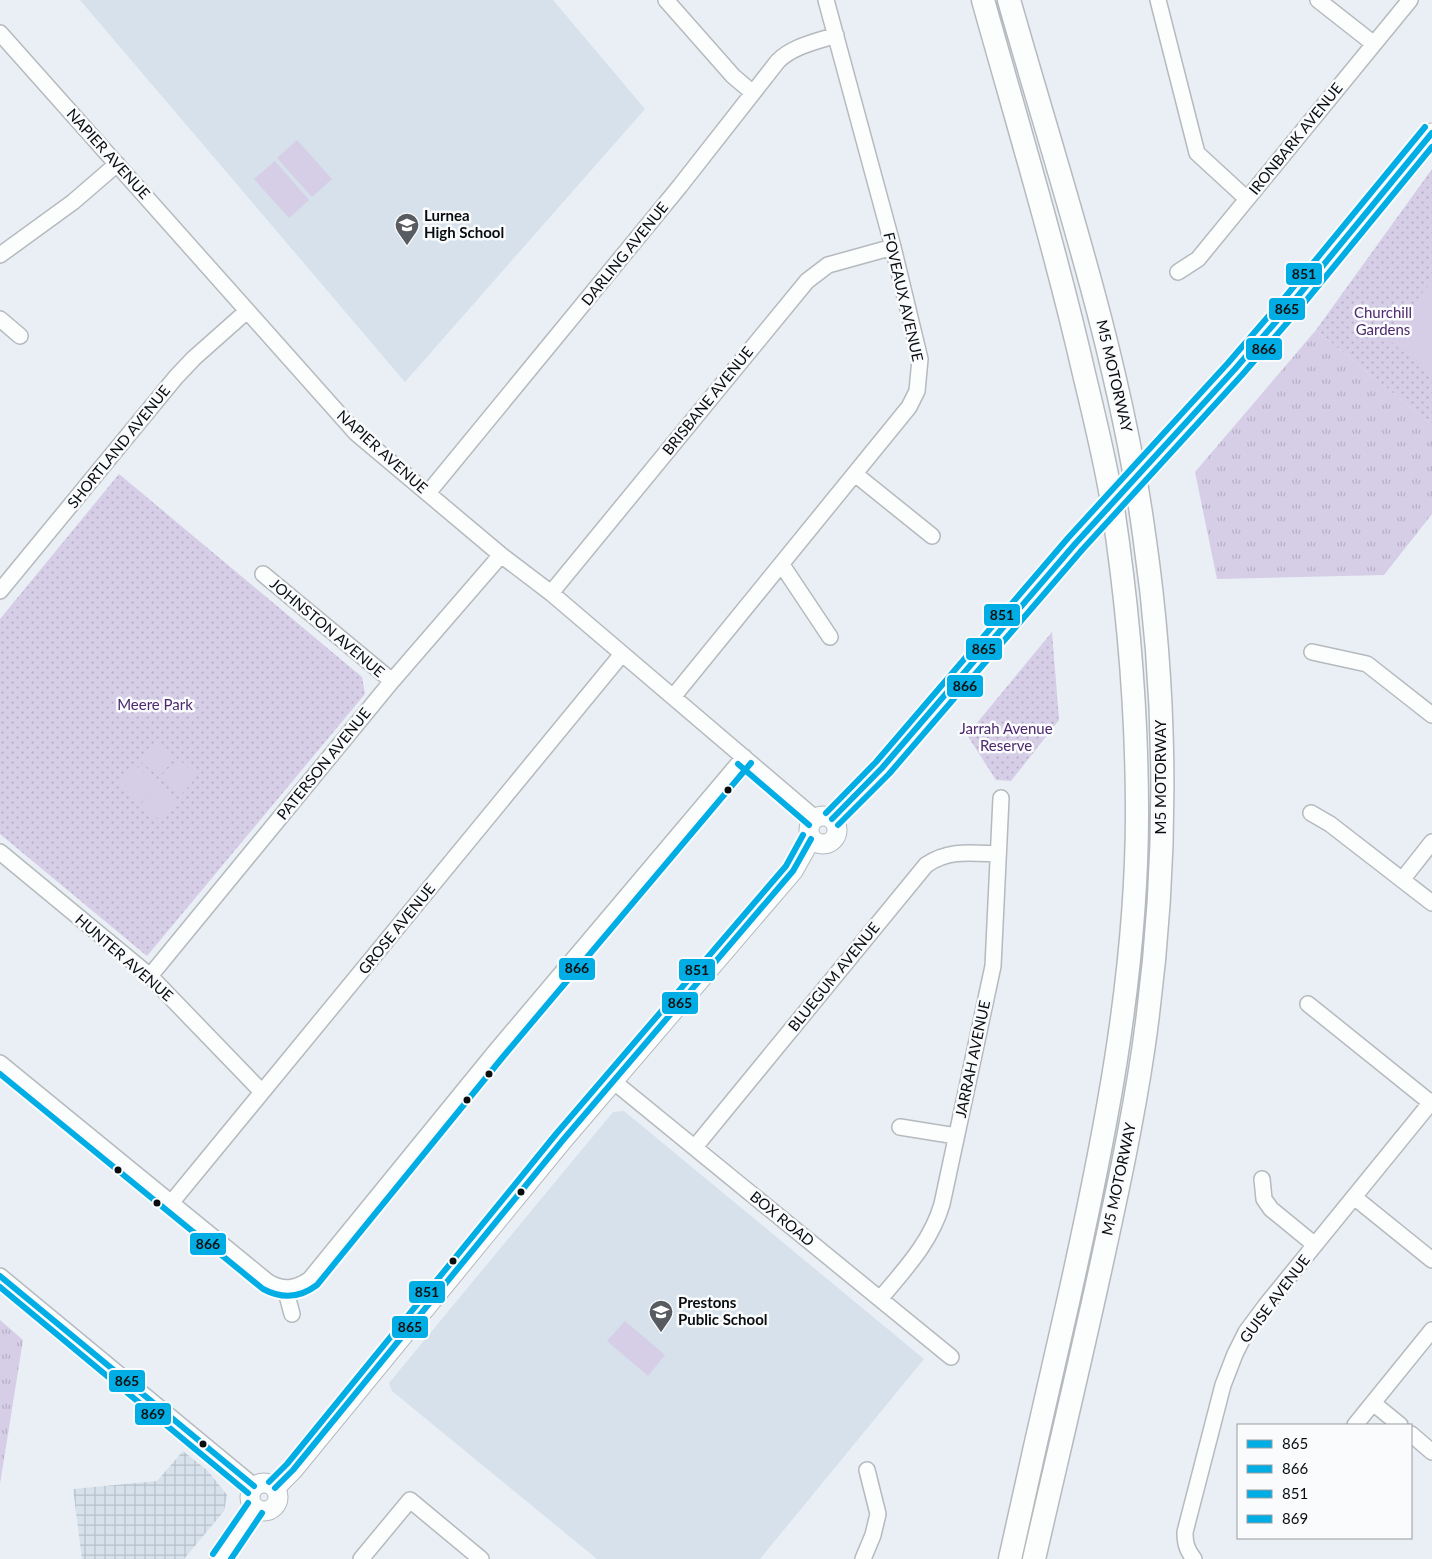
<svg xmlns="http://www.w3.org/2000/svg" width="1432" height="1559" viewBox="0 0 1432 1559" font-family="Lato,sans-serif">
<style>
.built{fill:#d6e1ec}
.industrial{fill:url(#industrial-grid)}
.grass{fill:url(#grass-tufts)}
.park{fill:url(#park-dots)}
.pitch{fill:#d6cde7}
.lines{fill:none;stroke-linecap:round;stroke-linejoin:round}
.minor-casing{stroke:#b5babe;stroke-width:18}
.major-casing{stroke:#b5babe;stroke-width:21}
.highway-casing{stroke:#b5babe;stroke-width:25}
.minor{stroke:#fcfdfd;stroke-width:15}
.major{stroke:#fcfdfd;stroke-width:19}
.highway{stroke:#fcfdfd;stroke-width:22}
.major-bridge-casing{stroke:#b5babe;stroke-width:21;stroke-linecap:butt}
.major-bridge{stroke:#fcfdfd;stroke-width:19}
.bus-1-casing{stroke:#f9fbfd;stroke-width:10}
.bus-2-casing{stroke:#f9fbfd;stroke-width:10}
.bus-3-casing{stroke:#f9fbfd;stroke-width:10}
.bus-4-casing{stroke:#f9fbfd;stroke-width:10}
.bus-1{stroke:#00ade4;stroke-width:6}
.bus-2{stroke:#00ade4;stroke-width:6}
.bus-3{stroke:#00ade4;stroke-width:6}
.bus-4{stroke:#00ade4;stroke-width:6}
.bus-dot{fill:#0a0d10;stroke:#f9fbfd;stroke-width:2}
.labels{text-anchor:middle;stroke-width:5;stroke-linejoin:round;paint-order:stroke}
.street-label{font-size:15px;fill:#0a0d10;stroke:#f9fbfd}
.poi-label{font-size:15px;font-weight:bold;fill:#0a0d10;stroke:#f9fbfd;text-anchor:start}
.park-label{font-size:15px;fill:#4e286c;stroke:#f9fbfd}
.line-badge{stroke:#f9fbfd;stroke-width:2}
.pale-badge-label{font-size:14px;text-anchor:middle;font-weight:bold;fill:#111}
</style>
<defs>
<pattern id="industrial-grid" width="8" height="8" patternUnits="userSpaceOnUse" patternTransform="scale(1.25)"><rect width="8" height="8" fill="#d6e1ec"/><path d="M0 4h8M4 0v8" fill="none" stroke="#b6c0c9"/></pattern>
<pattern id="grass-tufts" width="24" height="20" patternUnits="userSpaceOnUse" patternTransform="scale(1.25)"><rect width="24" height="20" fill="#d6cde7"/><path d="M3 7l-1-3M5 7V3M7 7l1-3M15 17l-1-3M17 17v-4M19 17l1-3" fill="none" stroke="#b6afc5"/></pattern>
<pattern id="park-dots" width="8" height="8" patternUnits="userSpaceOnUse" patternTransform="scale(1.25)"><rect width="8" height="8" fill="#d6cde7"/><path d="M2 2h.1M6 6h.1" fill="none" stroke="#b6afc5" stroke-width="1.8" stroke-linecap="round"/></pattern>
</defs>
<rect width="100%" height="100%" fill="#e9eff4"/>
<path class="built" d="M80 0H553L645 109 405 382Z
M624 1111 924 1359 760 1559H597L392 1391 389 1383 613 1112Z"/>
<path class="industrial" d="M183 1451 208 1471 227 1495 224 1511 184 1559H82L73 1489 157 1481Z"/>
<path class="grass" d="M1316 330 1432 425V514L1384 575 1217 579 1195 472Z
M0 1320 23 1340 0 1484Z"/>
<path class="park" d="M1432 169V425L1316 330Z
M119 474 362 677 365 694 147 956 0 834V619Z
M1052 632 1059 720 1011 781 996 780 967 735Z"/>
<path class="pitch" d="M297 140 332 179 312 197 277 158Z
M275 161 309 200 289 218 254 179Z
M1432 281V375L1386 338Z
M156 740 176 757 159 777 139 760Z
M178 759 198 775 181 795 161 779Z
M135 765 155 782 138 802 118 785Z
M158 784 178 801 161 821 141 804Z
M625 1321 665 1355 648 1376 607 1341Z"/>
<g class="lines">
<defs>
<path id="minor" d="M666 0 733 76 753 93
M1158 0 1197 153 1247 199
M1318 0 1374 44
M0 33 356 433 501 555 551 593 815 818
M0 255 73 202 117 164
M1178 272 1198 259 1207 248 1410 0
M0 319 20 336
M855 474 932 536
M428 493 680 186 778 61C793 46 816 42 836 35
M782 565 830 637
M263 574 392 681
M0 591 176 377 194 358 247 311
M551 593 807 281 828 265 893 247
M1312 652 1367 664 1432 715
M673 697 909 407 917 391 920 359 893 247 826 0
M1311 813 1330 824 1432 903
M0 852 150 976 262 1092
M1402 880 1432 842
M150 976 392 681 501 555
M1308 1004 1431 1103
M0 1063 268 1282C283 1291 296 1289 310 1279L495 1052 744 757
M613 1081 951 1357
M900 1127 956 1136
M695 1147 926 865C949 849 972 853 998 854
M1262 1179 1264 1199 1271 1209 1315 1245
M1354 1197 1432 1260
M171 1203 622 654
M0 1276 254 1486
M285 1288 292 1314
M880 1299C905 1269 931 1242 942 1204L993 966 1001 798
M1373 1403 1400 1425
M1355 1425 1432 1330
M1411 1434 1432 1452
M361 1559 410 1500 481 1559
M863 1559 873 1535 878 1514 867 1470
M1194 1559C1187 1550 1185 1544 1185 1532L1223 1385 1235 1354 1246 1332 1266 1305 1432 1101"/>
<path id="major" d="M1151 461 1235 369 1293 302 1432 133
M809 830a14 14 0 1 1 28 0a14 14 0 1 1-28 0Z
M832 819 882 768 1075 544
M250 1497a14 14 0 1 1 28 0a14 14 0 1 1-28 0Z
M275 1488 293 1470 563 1140 793 871 811 839
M220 1559 233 1542 255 1508"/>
<path id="highway" d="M983 0C1018 125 1056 251 1085 378 1095 419 1105 460 1112 502 1128 605 1137 709 1137 813 1137 978 1104 1141 1068 1302 1048 1388 1029 1473 1010 1559
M1009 0C1059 177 1119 352 1144 534 1169 705 1168 880 1143 1051 1132 1125 1116 1198 1100 1271 1079 1367 1056 1463 1034 1559"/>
</defs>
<use href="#minor" class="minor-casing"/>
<use href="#major" class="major-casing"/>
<use href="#highway" class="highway-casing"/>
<use href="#minor" class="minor"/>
<use href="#major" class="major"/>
<use href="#highway" class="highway"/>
<defs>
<path id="major-bridge" d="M1075 544 1151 461"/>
</defs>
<use href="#major-bridge" class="major-bridge-casing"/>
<use href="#major-bridge" class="major-bridge"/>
<defs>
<path id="bus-1" d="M832 819 882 768 1075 544 1235 369 1293 302 1432 133
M0 1276 254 1486
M275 1488 293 1470 563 1140 793 871 811 839"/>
<path id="bus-2" d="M738 764 809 825
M838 825 889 774 1082 550 1242 375 1300 308 1432 147
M0 1074 263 1289C282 1299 300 1298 317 1285L502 1058 751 763"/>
<path id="bus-3" d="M826 813 876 762 1068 538 1228 363 1286 296 1425 127
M269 1482 287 1464 556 1134 786 866 803 835
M213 1554 248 1503"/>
<path id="bus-4" d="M0 1287 248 1493
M231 1559 262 1513"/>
</defs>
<use href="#bus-1" class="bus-1-casing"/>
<use href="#bus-2" class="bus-2-casing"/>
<use href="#bus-3" class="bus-3-casing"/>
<use href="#bus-4" class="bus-4-casing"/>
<use href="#bus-1" class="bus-1"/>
<use href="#bus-2" class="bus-2"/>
<use href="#bus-3" class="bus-3"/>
<use href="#bus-4" class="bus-4"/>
</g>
<defs>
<symbol id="school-pin" viewBox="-11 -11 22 30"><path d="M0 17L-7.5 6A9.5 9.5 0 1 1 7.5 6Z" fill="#585c60" stroke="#f9fbfd"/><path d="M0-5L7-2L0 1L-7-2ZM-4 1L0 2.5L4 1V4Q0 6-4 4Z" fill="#fff"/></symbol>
</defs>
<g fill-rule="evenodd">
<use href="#school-pin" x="393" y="211" width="28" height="38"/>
<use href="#school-pin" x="647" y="1298" width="28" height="38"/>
</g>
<g class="bus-dot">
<circle cx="728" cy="790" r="4.5"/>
<circle cx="489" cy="1074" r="4.5"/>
<circle cx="467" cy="1100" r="4.5"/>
<circle cx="118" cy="1170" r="4.5"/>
<circle cx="521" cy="1192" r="4.5"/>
<circle cx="157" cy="1203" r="4.5"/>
<circle cx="453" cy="1261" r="4.5"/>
<circle cx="203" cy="1444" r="4.5"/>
</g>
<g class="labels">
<g class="street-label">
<text transform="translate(1296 139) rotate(-51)" y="5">IRONBARK AVENUE</text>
<text transform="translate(108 154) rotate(48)" y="5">NAPIER AVENUE</text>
<text transform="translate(625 254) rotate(-51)" y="5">DARLING AVENUE</text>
<text transform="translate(903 297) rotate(77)" y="5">FOVEAUX AVENUE</text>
<text transform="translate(1114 376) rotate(77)" y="5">M5 MOTORWAY</text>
<text transform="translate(708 401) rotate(-51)" y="5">BRISBANE AVENUE</text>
<text transform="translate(119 447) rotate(-51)" y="5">SHORTLAND AVENUE</text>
<text transform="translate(382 452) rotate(42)" y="5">NAPIER AVENUE</text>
<text transform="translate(327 628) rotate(40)" y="5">JOHNSTON AVENUE</text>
<text transform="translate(324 764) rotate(-51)" y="5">PATERSON AVENUE</text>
<text transform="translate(1161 777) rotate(-90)" y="5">M5 MOTORWAY</text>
<text transform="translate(397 929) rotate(-51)" y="5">GROSE AVENUE</text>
<text transform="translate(124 958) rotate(41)" y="5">HUNTER AVENUE</text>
<text transform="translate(834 977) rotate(-51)" y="5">BLUEGUM AVENUE</text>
<text transform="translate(973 1059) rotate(-78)" y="5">JARRAH AVENUE</text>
<text transform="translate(1119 1179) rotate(-78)" y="5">M5 MOTORWAY</text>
<text transform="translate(782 1219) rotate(39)" y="5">BOX ROAD</text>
<text transform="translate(1275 1299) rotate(-53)" y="5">GUISE AVENUE</text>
</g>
<g class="poi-label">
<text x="424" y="221">Lurnea<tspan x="424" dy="17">High School</tspan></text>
<text x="678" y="1308">Prestons<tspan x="678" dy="17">Public School</tspan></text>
</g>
<g class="park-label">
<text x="1383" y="318">Churchill<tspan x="1383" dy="17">Gardens</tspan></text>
<text x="155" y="710">Meere Park</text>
<text x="1006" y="734">Jarrah Avenue<tspan x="1006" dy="17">Reserve</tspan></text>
</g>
</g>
<g class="line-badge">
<rect x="1285" y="262" width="38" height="24" rx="5" fill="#00ade4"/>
<rect x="1268" y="297" width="38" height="24" rx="5" fill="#00ade4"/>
<rect x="1245" y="337" width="38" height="24" rx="5" fill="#00ade4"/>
<rect x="983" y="603" width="38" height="24" rx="5" fill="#00ade4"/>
<rect x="965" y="637" width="38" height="24" rx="5" fill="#00ade4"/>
<rect x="946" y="674" width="38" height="24" rx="5" fill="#00ade4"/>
<rect x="558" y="957" width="38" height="24" rx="5" fill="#00ade4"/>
<rect x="678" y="958" width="38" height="24" rx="5" fill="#00ade4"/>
<rect x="661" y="991" width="38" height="24" rx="5" fill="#00ade4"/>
<rect x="189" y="1232" width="38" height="24" rx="5" fill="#00ade4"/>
<rect x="408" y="1280" width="38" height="24" rx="5" fill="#00ade4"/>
<rect x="391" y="1315" width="38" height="24" rx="5" fill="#00ade4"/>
<rect x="108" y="1369" width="38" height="24" rx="5" fill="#00ade4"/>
<rect x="134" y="1402" width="38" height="24" rx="5" fill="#00ade4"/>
</g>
<g class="pale-badge-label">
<text x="1304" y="279">851</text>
<text x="1287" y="314">865</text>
<text x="1264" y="354">866</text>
<text x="1002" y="620">851</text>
<text x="984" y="654">865</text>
<text x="965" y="691">866</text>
<text x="577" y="973">866</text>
<text x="697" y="975">851</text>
<text x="680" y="1008">865</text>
<text x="208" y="1249">866</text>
<text x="427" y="1297">851</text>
<text x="410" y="1332">865</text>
<text x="127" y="1386">865</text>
<text x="153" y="1419">869</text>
</g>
<rect x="1237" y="1424" width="175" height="115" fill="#f9fbfd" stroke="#999c9e"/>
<rect x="1247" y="1440" width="25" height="8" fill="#00ade4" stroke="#999c9e"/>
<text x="1282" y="1449" font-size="15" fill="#0a0d10">865</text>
<rect x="1247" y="1465" width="25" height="8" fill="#00ade4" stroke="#999c9e"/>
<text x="1282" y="1474" font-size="15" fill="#0a0d10">866</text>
<rect x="1247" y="1490" width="25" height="8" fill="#00ade4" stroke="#999c9e"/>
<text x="1282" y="1499" font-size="15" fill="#0a0d10">851</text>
<rect x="1247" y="1515" width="25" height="8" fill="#00ade4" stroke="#999c9e"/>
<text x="1282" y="1524" font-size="15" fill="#0a0d10">869</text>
</svg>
